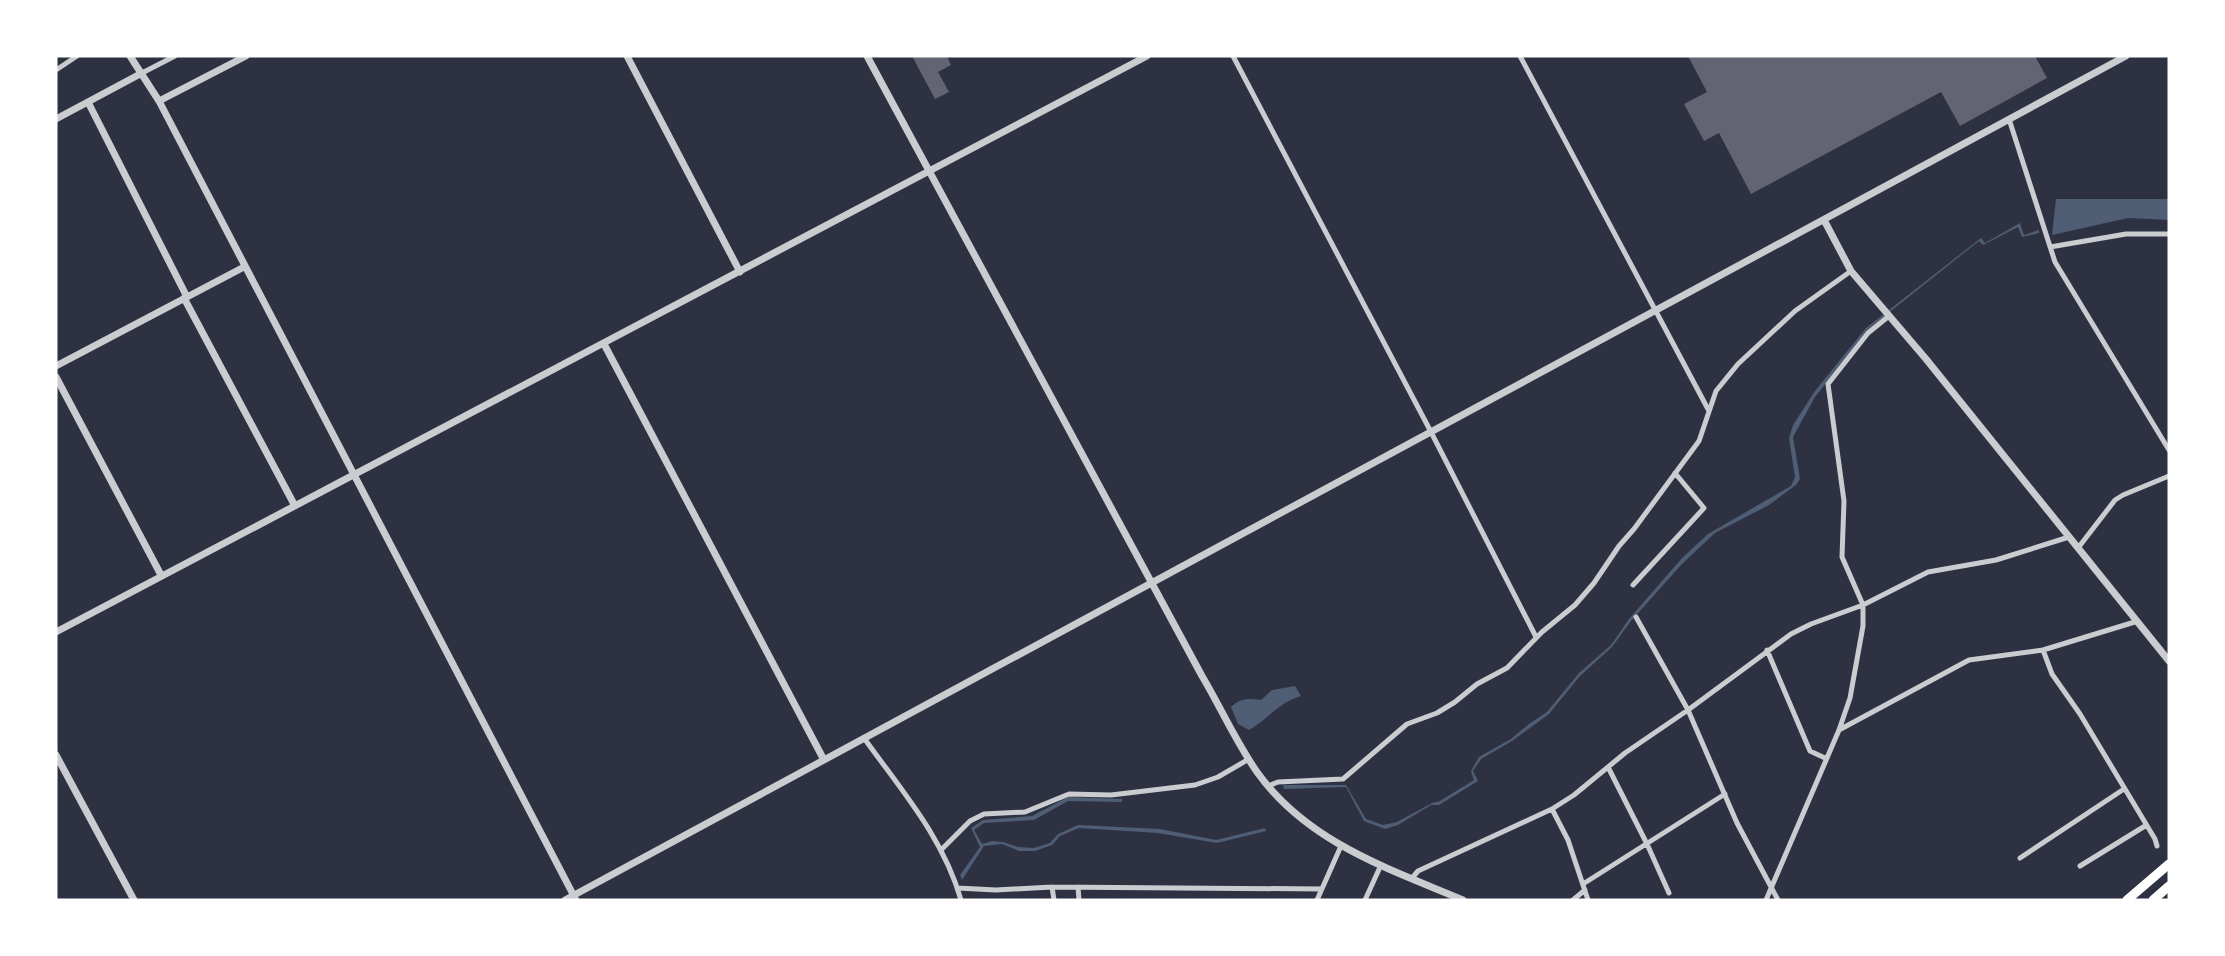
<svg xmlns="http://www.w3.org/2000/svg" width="2225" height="956" viewBox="0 0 2225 956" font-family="'DM Sans',sans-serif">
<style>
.water{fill:#4f5d75}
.building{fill:#626471}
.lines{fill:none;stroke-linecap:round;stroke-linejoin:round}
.minor{stroke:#caccd0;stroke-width:5}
.tertiary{stroke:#caccd0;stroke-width:7}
.trunk{stroke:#fff;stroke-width:9}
</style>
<rect width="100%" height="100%" fill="#2d3142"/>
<path class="water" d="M2056 199H2169V220L2128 218 2052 235Z
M2020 223 2024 235 2039 230V233L2022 237 2018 227 1983 245 1979 241 1867 330 1815 397 1793 437 1800 479 1796 485 1769 505 1715 533 1682 564 1631 621 1612 647 1580 676 1549 714 1512 741 1481 759 1473 771 1478 781 1439 805H1431L1398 825 1385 829 1364 821 1346 787 1284 789 1283 785H1346L1366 819 1383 825 1397 822 1432 803 1440 801 1474 780 1471 771 1479 757 1511 739 1529 724 1547 712 1579 673 1611 645 1629 619 1682 558 1708 534 1791 486 1795 477 1789 438 1793 425 1815 391 1866 328 1981 238 1985 243Z
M1295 686 1301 696C1276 704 1270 718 1249 730L1238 724 1231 707C1240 698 1249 698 1261 700L1272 690Z
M1068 797 1122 799V802L1068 801 1034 820 984 823 974 830 982 844 992 841 1003 842 1018 847 1034 848 1050 843 1058 834 1078 825 1160 829 1216 840 1265 828 1266 831 1217 843 1158 833 1079 828 1060 836 1052 845 1035 851H1019L1002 844 984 846 962 880 960 875 980 847 971 828 983 820 1032 816Z"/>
<path class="building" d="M912 56H947L951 65 938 72 949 92 935 99Z
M1688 56H2035L2047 78 1960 126 1941 92 1751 194 1719 133 1704 141 1684 104 1707 92Z"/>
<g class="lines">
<path class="minor" d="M1233 56 1431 432 1536 637
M1520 56 1709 411
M56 70 77 56
M142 73 175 56
M2009 119 2055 262 2169 450
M2050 247 2126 234H2169
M2078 548 2115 500 2123 495 2169 476
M1633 585 1704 508 1675 473
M1636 617 1688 710 1737 823 1778 900
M1767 650 1810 751 1825 758
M2043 650 2052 674 2080 714 2155 839 2157 846
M1839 730 1969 660 2043 650 2138 621
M864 738C901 790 943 837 961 900
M1608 767 1647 844 1669 893
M1268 786 1278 782 1343 779 1407 724 1437 713 1455 702 1477 684 1507 668 1542 632 1575 605 1594 583 1619 546 1634 529 1699 441 1716 391 1738 364 1795 311 1851 271
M1552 809 1568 840 1588 900
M942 849 970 821 984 814 1025 812 1069 794 1111 795 1195 785 1218 777 1249 759
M2020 858 2124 789
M2080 866 2145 826
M1412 878 1418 871 1552 809 1574 795 1625 753 1688 710 1791 634 1811 624 1863 605 1928 572 1996 560 2069 537
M1583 884 1725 794
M1078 887 1079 900
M957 888 996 890 1052 887
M1054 900 1052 887 1322 889
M1317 900 1341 846
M1365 900 1381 865
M1573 900 1585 890
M1766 900 1839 730 1850 698 1863 626V605L1842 557 1844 501 1828 384 1868 333 1889 316"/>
<path class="tertiary" d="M130 56 159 101 576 900
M627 56 740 272
M867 56 1202 676C1221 708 1236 742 1257 772 1307 842 1387 868 1463 900
M159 101 246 56
M88 102 187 297
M56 119 142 73
M1824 220 1851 271 1926 359 2169 661
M184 298 295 506
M604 344 824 760
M56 366 244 267
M56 377 161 575
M56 632 1147 56
M56 755 134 900
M565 900 2126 56"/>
<path class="trunk" d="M2127 900 2169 864
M2153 900 2169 886"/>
</g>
<rect width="2225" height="956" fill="none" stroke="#ffffff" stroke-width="115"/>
</svg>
